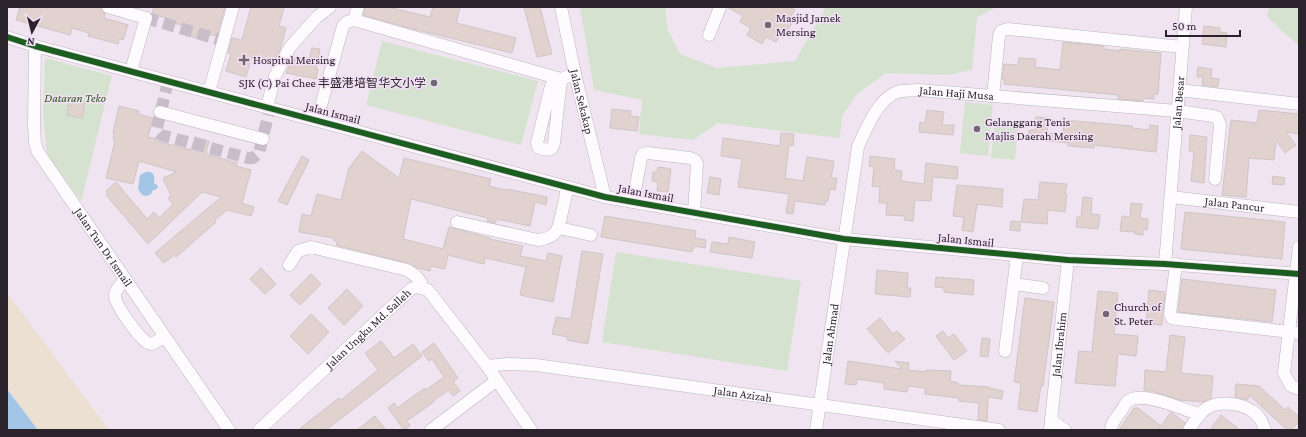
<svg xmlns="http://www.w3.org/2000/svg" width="1306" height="437" viewBox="0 0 1306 437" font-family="'Crimson Pro','Noto Sans SC',serif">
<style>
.green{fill:#d5e2d0}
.sand{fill:#ebe0d1}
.water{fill:#a3c6e7}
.building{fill:#e1d2cf;stroke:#cfc5c7}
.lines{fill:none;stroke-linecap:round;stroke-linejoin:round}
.minor-tunnel{stroke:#c8bdc9;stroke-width:12;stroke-dasharray:12 6;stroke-linecap:butt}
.minor-casing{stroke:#beb5be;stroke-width:13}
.minor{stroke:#fdfbfd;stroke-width:12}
.cycleway-casing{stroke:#f3dff5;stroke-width:8}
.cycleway{stroke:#1b5e20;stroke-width:6}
.poi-dot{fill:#706771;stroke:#f3dff5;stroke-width:1.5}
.labels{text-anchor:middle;stroke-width:3;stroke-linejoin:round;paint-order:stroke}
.poi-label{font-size:12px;fill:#2b232c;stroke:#f3dff5;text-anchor:start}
.street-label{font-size:12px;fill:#2b232c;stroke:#f3dff5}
.park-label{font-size:12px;font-style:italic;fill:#235612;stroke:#f3dff5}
</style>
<rect width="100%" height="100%" fill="#efe4f0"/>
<path class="green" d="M580 7H665L668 30 680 54 717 68 795 61 826 7H997L977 17 972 70 949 75 886 73 857 94 842 116 840 138 718 123 693 140 639 134 642 100 594 90Z
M1269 7H1299V46L1267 17Z
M382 41 538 81 521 145 366 105Z
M45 58 112 76 81 201 47 155 43 114Z
M965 102 993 105 988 156 960 153Z
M995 119 1019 121 1015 160 991 158Z
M616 252 801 281 787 371 602 342Z"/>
<path class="sand" d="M7 293 109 430H38L7 388Z"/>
<path class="water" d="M146 172C154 171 155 176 154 183L157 185 158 187 155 190H153L151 194 147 196 142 195 138 189 140 175Z
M7 388V389L38 430H7Z"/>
<path class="building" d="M20 7H100L105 14 104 18 128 25 123 40 119 39 118 44 88 36 89 33 72 28 70 35 16 20Z
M154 7H225L217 36 207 34 205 40 189 36 191 28 167 21V18L152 14Z
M251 7H284L279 26 286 28 280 50 274 61 252 56 246 77 226 71 231 54 228 53 232 38 242 40Z
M365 7H388L430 17 433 7H460L456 23 516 38 512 53 413 29 363 15Z
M524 7H540L552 54 537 57Z
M727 7H789L795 10 791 16 795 18 783 38 780 36 776 42 766 37 762 44 747 35 751 28 740 22 743 16Z
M1204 26 1220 28V32L1227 33 1226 47 1202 44Z
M1063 42 1104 46V49L1120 51V49L1161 53 1158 94H1154V99L1143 98V101L1118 99V95L1004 84V79H1002L1004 64 1018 65 1019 58 1036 59 1035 67 1060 70Z
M312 48 320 49 316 69H318L316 79 286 73 290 64 294 65 295 57 309 59Z
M1198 67 1212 69 1211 78 1219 79 1218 87 1202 85 1203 77H1197Z
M73 99 85 101 82 118 67 115 68 105 72 106Z
M119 106 139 111 138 114 153 118 148 137 156 139V141L191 150 195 137 209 141 206 154 237 163 236 166 251 170 242 203 254 207 251 216 227 210 215 220 216 222 176 257 174 255 164 263 155 253 221 197 202 192 148 244 106 195 108 193 106 191 116 182 147 219 154 212 159 218 173 204 168 198 171 196 163 178 177 172 139 161 133 184 106 178 115 141 113 140 114 134 113 133Z
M612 109 631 111 630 116 639 117 637 131 610 128Z
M927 110 944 112 942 125H954L953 135 919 132 920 122 925 123Z
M1259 110 1299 114V134L1286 132 1296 145 1285 153 1276 140 1274 160 1249 158 1246 197 1222 195 1231 120 1257 123Z
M1036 117 1049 118 1047 133 1063 135 1064 120 1132 126V128L1149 130 1150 125 1158 126 1156 152 1094 145V148L1068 146V143L1028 139 1029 130H1035Z
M781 133 794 134 793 146 789 145 785 178 803 181 807 157 834 161 831 178H837L835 190 830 189 828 201H825V205L795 201 793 214 786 213 789 194 738 187 742 159 721 156 723 138 780 146Z
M1190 135 1207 137 1204 183 1191 181 1194 152 1189 151Z
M362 151 399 178 404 158 491 179 489 186 506 190 507 189 547 197 546 205 535 202 530 226 496 219V223L487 221 488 218 411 199 403 239 443 249 449 227 490 238V239L523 246 520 256 546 261 548 253 562 256 553 302 520 295 526 267 485 258 484 264 448 255 445 269 431 266 430 271 417 268 409 263 339 246 336 245 337 242 333 240 334 238 299 232 302 214 311 216 317 194 341 200 349 168Z
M302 156 309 160 287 205 278 201Z
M870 156 895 159 894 170 902 171 901 181 924 184 926 163 958 167 957 179 933 177 931 201 915 200 913 221 904 220 905 216 886 215 887 203H879L880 187 872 186 874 167 869 166Z
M658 167 671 169 668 192 657 191 658 182 652 181 653 172H657Z
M1273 176 1285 178 1284 185 1272 184Z
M710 177 721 179 719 195 707 193Z
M1040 182 1067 184 1065 194H1067L1065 212 1048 210 1047 224 1021 222 1024 199 1038 200Z
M957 185 1003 189 1002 207 977 204 973 232 962 230 964 217 953 216Z
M1083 197 1092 198 1091 214 1100 215 1098 229 1076 227 1077 217H1081Z
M1131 203 1142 204 1140 218 1148 219 1147 230 1143 229V235L1135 234V232L1120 231 1122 216 1130 217Z
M1185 212 1285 222 1282 259 1181 249Z
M605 216 696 231 695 238 706 240 705 248 694 246 692 252 601 237Z
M1011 221 1020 222V231L1010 230Z
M729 237 755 242 752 258 710 252 712 242 728 244Z
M582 251 603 254 588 344 567 340 568 337 552 334 556 317 571 319Z
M261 268 276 284 265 294 250 279Z
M877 270 908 273 907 288H911L910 297 875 294Z
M311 274 321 284 300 305 290 295Z
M936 277 974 280 973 295 944 292V288L935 287Z
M1182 279 1276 290 1272 322 1178 312Z
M347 289 363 306 344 325 328 308Z
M1149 290 1165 292 1162 325 1146 324Z
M1098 291 1118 293 1114 334 1138 336 1136 356 1118 354 1115 386 1075 383 1079 351 1092 352Z
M1025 298 1054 302 1043 386 1041 385 1037 412 1018 409 1021 383 1014 382Z
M311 314 329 332 308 354 290 336Z
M880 318 893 334 897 331 905 339 888 353 867 329Z
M943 331 948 338 954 334 967 351 954 360 936 336Z
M1170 335 1185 337 1181 373 1213 376 1211 398 1203 402 1180 400 1155 392 1144 390 1145 370 1166 372Z
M982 338 990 339 988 357 980 356Z
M381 341 394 358 413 344 422 356 326 430H298L339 398 341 400 378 370 365 353Z
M434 343 458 378 453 382 460 391 453 396 449 390 434 400 435 401 407 421 410 426 404 430 388 408 394 403 397 408 425 388 426 390 444 377 432 359 429 361 422 352Z
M848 361 902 369 895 361 909 363 908 370 926 372V370L951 371 950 381 958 383V385L989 387V388L1003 391 1002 399 988 397 987 421 978 420 979 403 959 401V398L925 394V388L908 386 907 392 884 389V383L857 379 856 385 845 384Z
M1236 384 1259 386 1285 410 1288 407 1299 417V422L1291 430H1287L1249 395 1248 400 1235 397Z
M1134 408H1138L1161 426 1171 412 1185 423 1182 430H1119Z
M1221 415 1240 430H1210Z
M375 416 386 430H357Z"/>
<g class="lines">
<path class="minor-tunnel" d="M146 18 224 41
M168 81 157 128 158 132 161 135 248 158H253L259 153 270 108"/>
<defs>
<g id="minor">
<path d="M108 7 146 18 131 71"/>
<path id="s1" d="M561 7 575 74 605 197"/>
<path d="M354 20 561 79 575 74"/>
<path d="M709 35 720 7"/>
<path d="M7 37 35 46 605 197 844 239 1068 260 1165 264 1299 274"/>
<path id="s2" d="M35 46 34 125 35 143 38 152 229 430"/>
<path d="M561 79 554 143 552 148C547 151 543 150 538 147L537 143 551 86 555 81Z"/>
<path d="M1179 90 1299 104"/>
<path d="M209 92 233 7"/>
<path d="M993 96 999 36 1001 31 1008 29 1182 47"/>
<path d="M267 107 275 76 290 47 317 17 330 7"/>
<path d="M160 112 263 139"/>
<path d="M317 120 343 26 347 22 354 20 358 7"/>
<path id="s3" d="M1171 197 1299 212"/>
<path d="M633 202 641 158 643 154 648 153 690 158 695 160 697 164 694 213"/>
<path d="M457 222 538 240C557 238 559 229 562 212 564 204 566 195 567 187"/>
<path d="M559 228 591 235"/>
<path d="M1299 247 1284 373 1291 386 1299 389"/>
<path id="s4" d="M1165 264 1186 7"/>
<path d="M1176 264 1170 314 1172 318 1177 319 1299 333"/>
<path d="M289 265 298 251 311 247 407 270C414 275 422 279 422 288"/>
<path d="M125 280C121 285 116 288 115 295 114 304 137 334 144 340 146 343 149 343 152 344L164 337"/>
<path d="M1014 284 1043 288"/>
<path d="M1005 351 1017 256"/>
<path id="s5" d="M487 366 507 364 536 365 999 430"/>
<path d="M1051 420 1065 430"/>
<path id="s6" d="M259 430 411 289 416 287 428 290 487 366 531 430"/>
<path d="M431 430 497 380"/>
<path id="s7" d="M816 430 858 147C866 129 877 100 897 92 903 90 912 91 919 90L1177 111 1213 116 1217 117 1220 125 1215 179"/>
<path id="s8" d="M1050 430 1068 260"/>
<path d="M1111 430C1111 424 1115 419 1119 414 1122 410 1125 404 1128 401 1142 390 1185 410 1200 415"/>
<path d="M1189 430C1194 422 1200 411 1209 407 1222 400 1246 404 1256 414 1261 418 1263 424 1265 430"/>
</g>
</defs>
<use href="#minor" class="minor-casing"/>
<use href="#minor" class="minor"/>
<defs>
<path id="cycleway" d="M7 37 35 46 605 197 844 239 1068 260 1165 264 1299 274"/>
</defs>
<use href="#cycleway" class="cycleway-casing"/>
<use href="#cycleway" class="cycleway"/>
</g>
<g class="poi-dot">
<circle cx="768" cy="25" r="4"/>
<path d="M242 54h4v4h4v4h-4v4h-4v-4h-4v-4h4z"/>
<circle cx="434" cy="83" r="4"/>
<circle cx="977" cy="129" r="4"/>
<circle cx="1106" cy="314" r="4"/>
</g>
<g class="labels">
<g class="poi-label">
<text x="776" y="22">Masjid Jamek<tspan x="776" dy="14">Mersing</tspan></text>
<text x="253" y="64">Hospital Mersing</text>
<text x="426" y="87" text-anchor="end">SJK (C) Pai Chee 丰盛港培智华文小学</text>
<text x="985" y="126">Gelanggang Tenis<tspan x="985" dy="14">Majlis Daerah Mersing</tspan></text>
<text x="1114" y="311">Church of<tspan x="1114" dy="14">St. Peter</tspan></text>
</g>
<g class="street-label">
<text dy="4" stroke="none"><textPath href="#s7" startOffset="415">Jalan Haji Musa</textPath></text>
<text dy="4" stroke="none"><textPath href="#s1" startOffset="97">Jalan Sekakap</textPath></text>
<text dy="4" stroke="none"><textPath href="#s4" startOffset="162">Jalan Besar</textPath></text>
<text transform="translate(333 113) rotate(15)" y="4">Jalan Ismail</text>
<text transform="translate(646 193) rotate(11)" y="4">Jalan Ismail</text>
<text dy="4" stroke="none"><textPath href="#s3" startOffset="64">Jalan Pancur</textPath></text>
<text transform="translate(966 240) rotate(6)" y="4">Jalan Ismail</text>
<text dy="4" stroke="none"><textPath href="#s2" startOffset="222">Jalan Tun Dr Ismail</textPath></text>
<text dy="4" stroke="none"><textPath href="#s6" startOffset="149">Jalan Ungku Md. Salleh</textPath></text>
<text dy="4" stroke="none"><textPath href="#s7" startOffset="97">Jalan Ahmad</textPath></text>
<text dy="4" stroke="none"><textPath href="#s8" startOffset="86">Jalan Ibrahim</textPath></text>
<text dy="4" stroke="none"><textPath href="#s5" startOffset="258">Jalan Azizah</textPath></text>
</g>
<g class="park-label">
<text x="75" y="102">Dataran Teko</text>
</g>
</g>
<rect width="1306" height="437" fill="none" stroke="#2b232c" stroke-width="16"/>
<g transform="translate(32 32) rotate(187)" stroke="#f3dff5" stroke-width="3" paint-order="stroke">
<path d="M0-3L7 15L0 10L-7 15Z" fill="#2b232c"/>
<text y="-6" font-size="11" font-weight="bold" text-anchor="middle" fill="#2b232c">N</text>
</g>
<path d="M1166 30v6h74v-6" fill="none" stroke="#2b232c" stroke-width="2"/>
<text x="1172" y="30" font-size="12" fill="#2b232c" stroke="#f3dff5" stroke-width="3" paint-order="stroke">50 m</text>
</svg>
